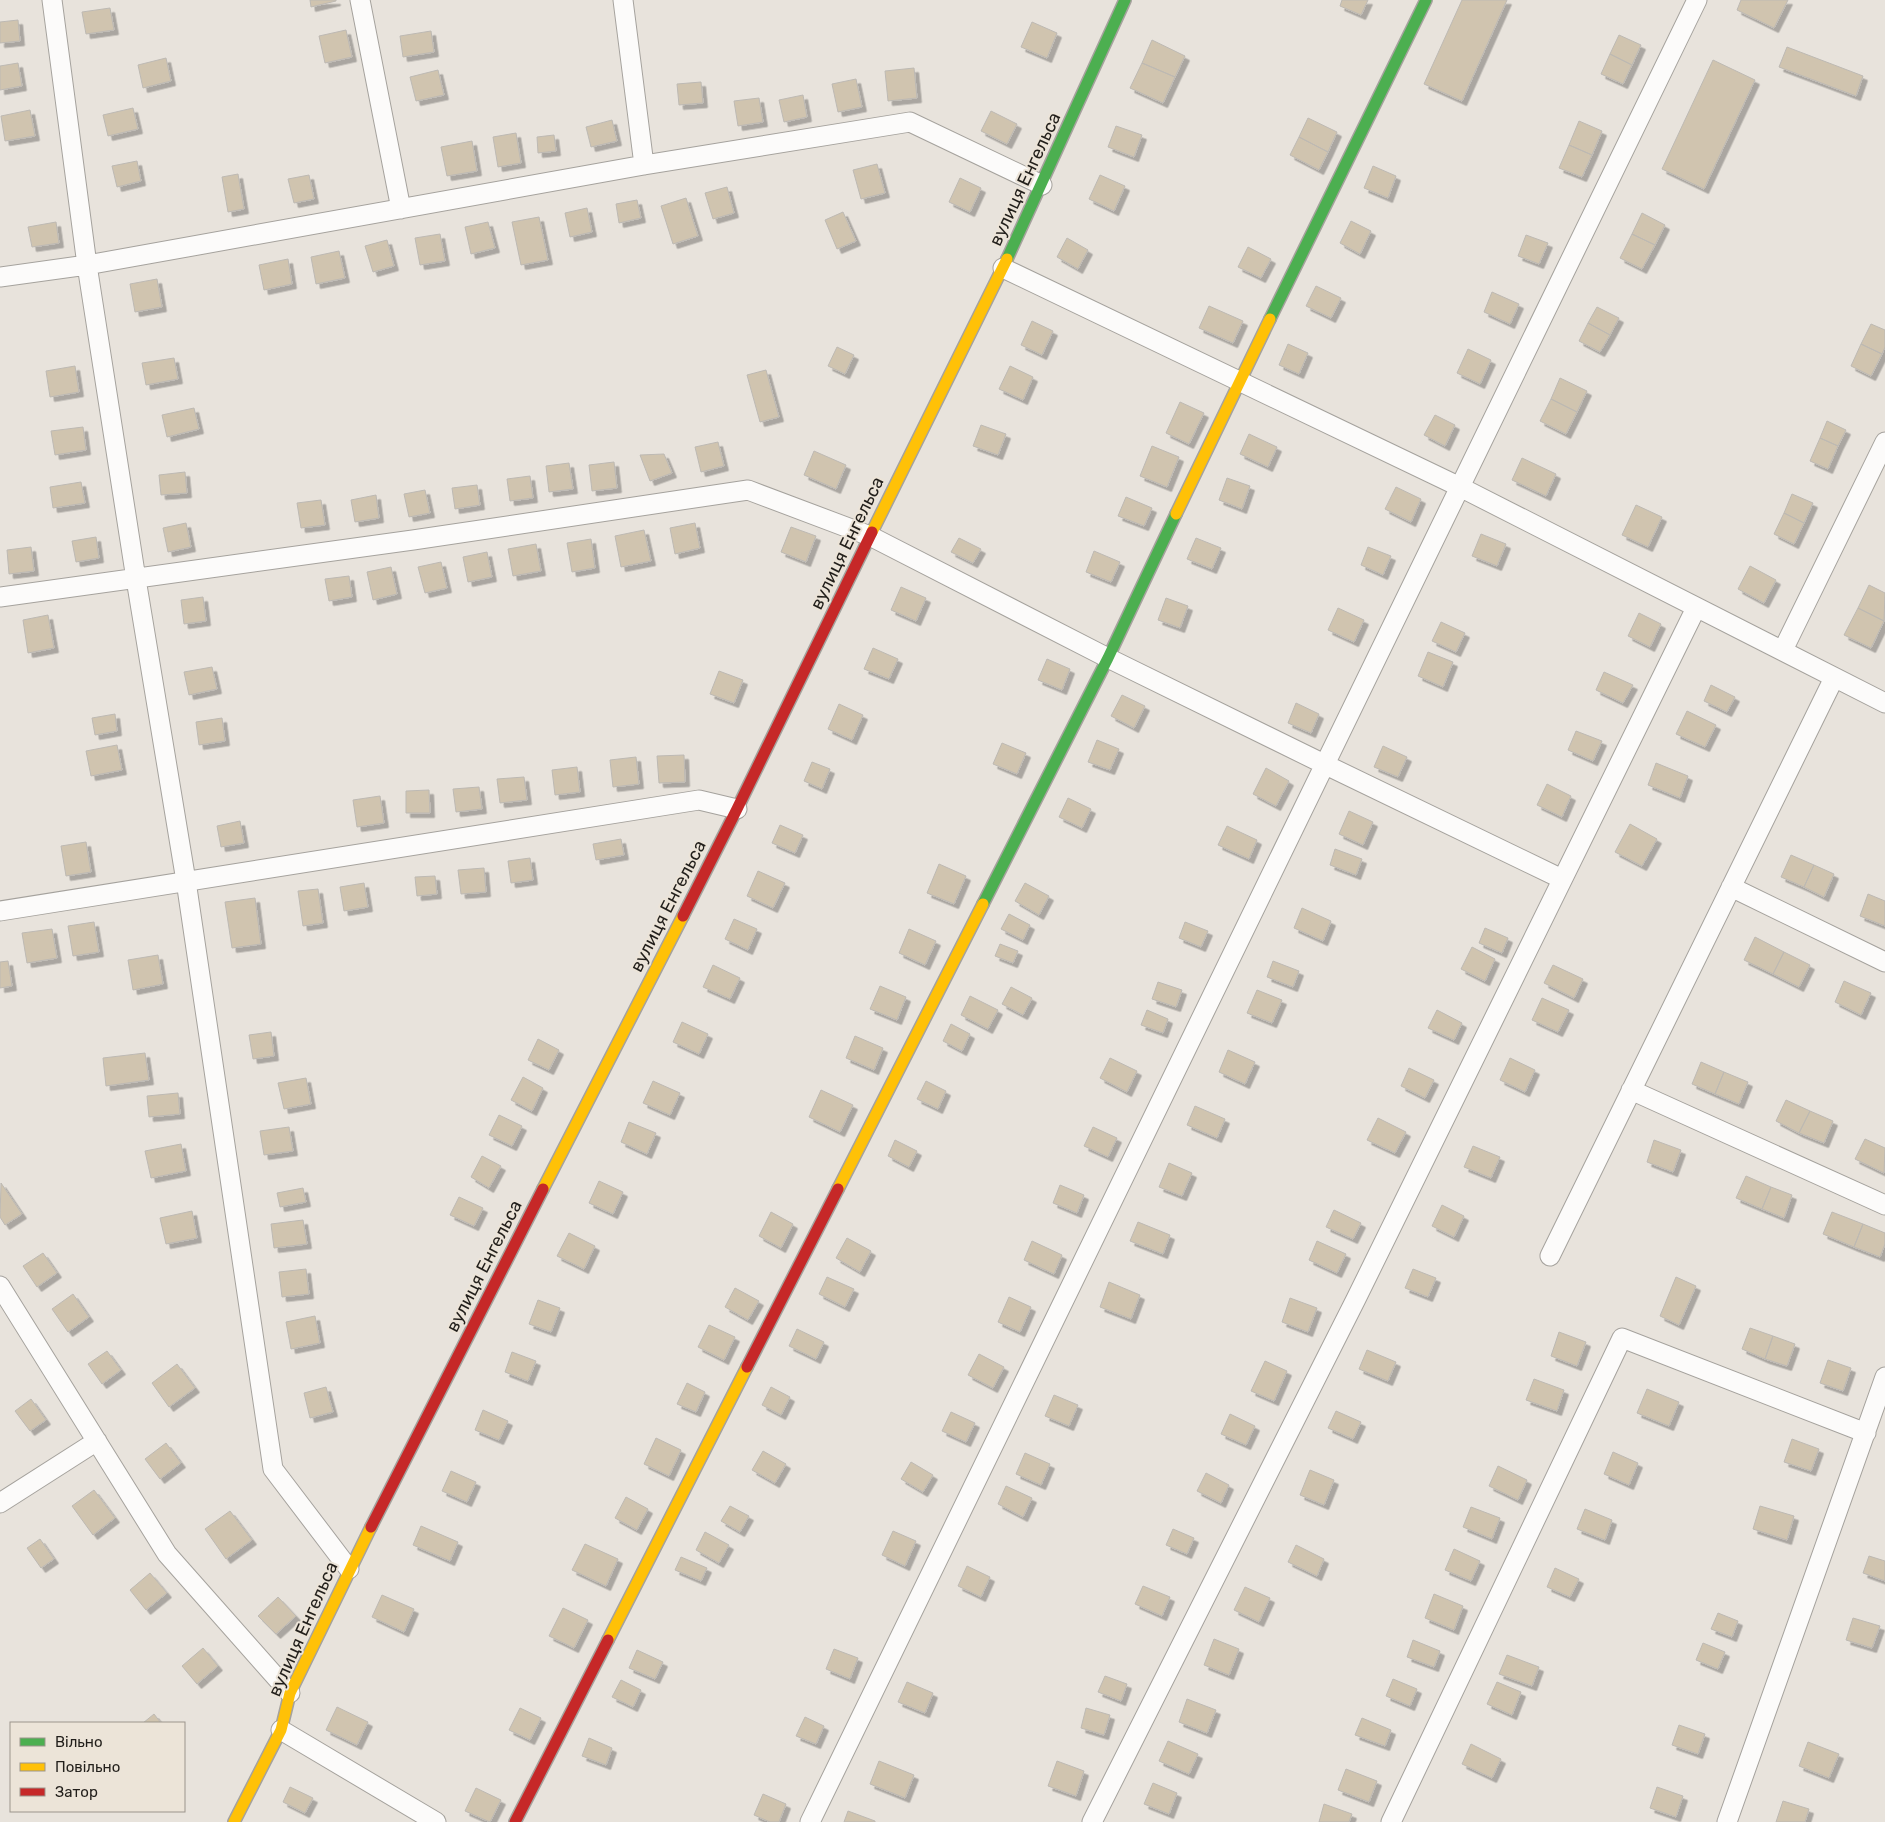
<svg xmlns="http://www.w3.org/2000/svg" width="1885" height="1822" viewBox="0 0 1885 1822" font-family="Rubik,sans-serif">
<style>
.building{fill:#d0c4af;stroke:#bdb9b3;filter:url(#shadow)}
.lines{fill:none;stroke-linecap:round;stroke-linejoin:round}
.street-casing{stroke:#a5a29d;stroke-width:21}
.fast-casing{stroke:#a5a29d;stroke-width:14}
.slow-casing{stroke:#a5a29d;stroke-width:14}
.jam-casing{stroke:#a5a29d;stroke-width:14}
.street{stroke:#fcfbfa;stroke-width:19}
.fast{stroke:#4caf50;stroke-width:11}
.slow{stroke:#ffc107;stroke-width:11}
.jam{stroke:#c62828;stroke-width:11}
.labels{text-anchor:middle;stroke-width:4;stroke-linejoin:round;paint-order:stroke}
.street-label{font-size:18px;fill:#221f1b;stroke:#ece4d8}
</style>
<defs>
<filter id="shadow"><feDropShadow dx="4.5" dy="4.5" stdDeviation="0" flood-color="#0004"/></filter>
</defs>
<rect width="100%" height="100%" fill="#e8e3dc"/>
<path class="building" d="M310 0H336V1L311 7Z
M1342 0H1368L1361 15 1340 6Z
M1462 0H1507L1462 101 1424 84Z
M1741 0H1788L1774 28 1737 10Z
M110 8 114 30 86 34 82 12Z
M18 20 20 41 0 43V22Z
M1032 22 1057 33 1047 58 1021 47Z
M346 30 352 57 325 63 319 36Z
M431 31 434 52 403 57 400 36Z
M1619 35 1641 45 1632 65 1610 54Z
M1152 40 1185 56 1175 77 1142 63Z
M1787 47 1863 76 1856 96 1779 67Z
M1610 54 1632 65 1623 84 1601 74Z
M166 58 171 81 143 88 138 65Z
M1713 60 1755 80 1704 189 1662 169Z
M18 63 22 86 0 90V66Z
M1142 63 1175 77 1163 103 1130 88Z
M914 68 917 98 888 101 885 71Z
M438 70 444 95 416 101 410 77Z
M856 79 862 107 838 112 832 84Z
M701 82 703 103 679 105 677 84Z
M803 95 807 117 784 122 779 100Z
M759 98 763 122 738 126 734 101Z
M133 108 138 129 108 136 103 115Z
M30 110 35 136 5 141 1 116Z
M991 111 1017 124 1007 144 981 131Z
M1308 118 1337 132 1328 152 1299 137Z
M612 120 617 141 591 147 586 127Z
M1579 121 1602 131 1592 155 1569 145Z
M1116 126 1142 135 1134 157 1108 147Z
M516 133 521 163 498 167 493 137Z
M554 135 556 151 538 153 537 137Z
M1299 137 1328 152 1319 170 1290 155Z
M472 141 477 171 447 176 441 147Z
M1569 145 1592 155 1582 177 1559 168Z
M137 161 141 181 117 187 112 166Z
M877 164 885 193 861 199 853 170Z
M1373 166 1396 176 1388 198 1364 188Z
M238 174 244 209 228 212 222 177Z
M309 175 314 199 294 203 288 179Z
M1100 175 1125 186 1114 211 1089 199Z
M960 178 981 188 970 212 949 202Z
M727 187 734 213 713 219 705 193Z
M686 198 698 236 673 244 661 206Z
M637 200 641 218 619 223 616 204Z
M587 208 592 232 570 237 565 213Z
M843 212 856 241 837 249 825 220Z
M1642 213 1665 225 1655 245 1632 234Z
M539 217 548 260 521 265 512 222Z
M1351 221 1371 231 1360 254 1340 243Z
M56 222 59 243 32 247 28 227Z
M488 222 495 248 471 254 465 227Z
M440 234 445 261 420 265 415 238Z
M1632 234 1655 245 1642 269 1620 258Z
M1526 235 1548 243 1539 264 1518 256Z
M1067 238 1088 250 1078 269 1057 257Z
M387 240 394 266 373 272 365 246Z
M1248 247 1271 259 1261 278 1238 267Z
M339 251 345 278 316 284 311 257Z
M288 259 292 284 264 290 259 265Z
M157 279 162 307 135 312 130 284Z
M1316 286 1341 298 1331 318 1306 306Z
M1492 292 1519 304 1510 324 1484 312Z
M1209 306 1243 321 1233 343 1199 328Z
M1597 307 1619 318 1610 335 1588 323Z
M1032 321 1053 331 1042 355 1021 345Z
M1588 323 1610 335 1600 352 1579 341Z
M1871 324 1885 330V347L1882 354 1861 344Z
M1288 344 1308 353 1299 374 1279 365Z
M1861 344 1882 354 1871 376 1851 366Z
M837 347 854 355 845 374 828 366Z
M1468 349 1491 360 1480 384 1457 373Z
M174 358 178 379 146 385 142 363Z
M75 366 79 392 50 397 46 371Z
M1010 366 1033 377 1023 400 999 389Z
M766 370 779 417 760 422 747 375Z
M1560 378 1587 391 1577 412 1551 399Z
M1551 399 1577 412 1566 434 1540 421Z
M1180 402 1204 413 1189 444 1166 433Z
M194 408 199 429 167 437 162 415Z
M1435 415 1455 425 1445 446 1424 435Z
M1827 421 1846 430 1838 446 1820 438Z
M981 425 1006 434 998 455 973 446Z
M83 427 86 450 55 455 51 431Z
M1249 434 1277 447 1268 467 1240 454Z
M1820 438 1838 446 1828 469 1810 461Z
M718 442 724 466 701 472 695 447Z
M1152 446 1179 457 1167 487 1140 476Z
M814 451 846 465 836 489 804 475Z
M664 454 672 473 650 481 640 455Z
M1522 458 1556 474 1546 496 1512 480Z
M614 462 617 488 592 491 589 465Z
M569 463 573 489 549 492 546 466Z
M185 472 187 493 161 495 159 475Z
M530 476 533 498 510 501 507 479Z
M1227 478 1250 486 1242 509 1219 500Z
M81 482 85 503 53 508 50 487Z
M477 485 480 505 455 509 452 488Z
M1396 487 1421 499 1411 522 1385 509Z
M425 490 430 513 409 517 404 494Z
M1792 494 1813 503 1804 523 1784 513Z
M376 495 379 518 355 522 351 500Z
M1126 497 1152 508 1144 526 1118 516Z
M321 500 325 525 301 528 297 503Z
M1636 505 1662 517 1648 547 1622 535Z
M1784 513 1804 523 1794 544 1774 534Z
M186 523 191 547 168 552 163 528Z
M695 523 700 548 675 554 670 528Z
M791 527 816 536 806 562 781 552Z
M644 530 651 561 621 567 615 536Z
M1481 534 1506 544 1497 566 1472 556Z
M96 537 99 558 76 562 72 541Z
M959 538 981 549 973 563 951 552Z
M1196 538 1221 548 1212 569 1187 559Z
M591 539 595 568 572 572 567 543Z
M536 544 541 571 513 576 508 549Z
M31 547 34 571 9 574 7 550Z
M1368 547 1391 556 1383 575 1361 565Z
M1094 551 1120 562 1111 582 1086 572Z
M487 552 492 577 468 582 463 557Z
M441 562 447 588 425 593 418 567Z
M1750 566 1776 580 1764 603 1738 589Z
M391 567 397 594 373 600 367 572Z
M349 576 352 597 329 601 325 579Z
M1869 585 1885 593 1884 621 1858 608Z
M901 587 926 598 916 621 891 610Z
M203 597 206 621 184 624 181 600Z
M1166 598 1188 606 1180 628 1158 620Z
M1338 608 1364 620 1354 642 1328 630Z
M1858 608 1884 621 1871 648 1844 635Z
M1639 613 1661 624 1650 647 1628 636Z
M48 615 54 648 28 653 23 620Z
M1441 622 1465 633 1456 652 1432 641Z
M873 648 898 659 889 679 864 669Z
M1428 652 1453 662 1443 687 1418 676Z
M1047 659 1070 669 1062 690 1038 680Z
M212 667 217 689 189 695 184 672Z
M719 671 743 680 734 703 710 694Z
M1604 672 1633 685 1623 703 1596 690Z
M1711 685 1735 697 1727 712 1704 701Z
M1122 695 1145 706 1134 728 1111 716Z
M1296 703 1319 714 1311 733 1288 723Z
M839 704 863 715 852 740 828 729Z
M1687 711 1716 725 1705 747 1676 734Z
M115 714 117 731 95 735 92 718Z
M222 718 225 741 199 745 196 722Z
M1576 731 1602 741 1593 761 1568 750Z
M1097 740 1119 749 1110 770 1088 762Z
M1002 743 1026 753 1017 774 993 764Z
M117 745 122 770 91 776 86 751Z
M1383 746 1407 757 1398 777 1374 767Z
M684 755 685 782 659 783 657 756Z
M636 757 639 784 613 787 610 760Z
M812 762 830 769 822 789 804 781Z
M1656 763 1688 776 1680 798 1648 785Z
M577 767 580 792 555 795 552 770Z
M1266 768 1289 781 1276 806 1253 794Z
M524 777 527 800 500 803 497 779Z
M1547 784 1571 796 1562 817 1537 805Z
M479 787 482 809 456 812 453 789Z
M429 790 430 813H406V791Z
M380 796 384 823 357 827 353 800Z
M1068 798 1091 809 1082 828 1059 817Z
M1349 811 1373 822 1363 845 1339 834Z
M240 821 244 843 221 847 217 826Z
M1630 824 1657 839 1642 866 1615 852Z
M780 825 803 835 795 853 772 843Z
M1227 826 1257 840 1249 859 1218 845Z
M621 839 624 855 596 860 593 844Z
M86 842 91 872 66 876 61 846Z
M1335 849 1362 859 1356 875 1330 865Z
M1791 855 1814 865 1804 887 1781 877Z
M530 858 533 880 511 883 508 861Z
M939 864 966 876 954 904 927 893Z
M1814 865 1834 874 1824 897 1804 887Z
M484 868 486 892 461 894 458 870Z
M758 871 785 883 773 908 747 896Z
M435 876 437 894 417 896 415 877Z
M364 883 368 907 344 911 340 887Z
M1025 883 1049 896 1039 915 1015 901Z
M318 889 323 923 303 926 298 891Z
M1868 894 1885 901V926L1860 916Z
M255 898 261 944 232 948 225 902Z
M1302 908 1331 921 1323 941 1294 928Z
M1009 914 1030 925 1023 940 1001 929Z
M734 919 757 929 748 950 725 939Z
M94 922 99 952 73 956 68 926Z
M1185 922 1208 931 1201 947 1179 938Z
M1485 928 1508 938 1502 953 1479 943Z
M52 929 57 958 27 963 22 933Z
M909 929 936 941 925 965 899 953Z
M1755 937 1784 952 1773 974 1744 960Z
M1000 944 1018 951 1013 963 995 956Z
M1472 947 1495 959 1485 981 1461 969Z
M1784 952 1810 965 1799 987 1773 974Z
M158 955 163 984 133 990 128 960Z
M8 961 12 986 0 988V962Z
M1273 961 1299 971 1293 987 1267 977Z
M713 965 740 978 730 999 703 987Z
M1553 965 1583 979 1574 998 1544 983Z
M1844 981 1871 993 1861 1015 1835 1002Z
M1158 982 1182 990 1176 1007 1152 999Z
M880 986 906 997 897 1020 870 1009Z
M1011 987 1032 998 1023 1015 1002 1004Z
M1257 990 1282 1000 1272 1023 1247 1013Z
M970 996 998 1010 988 1029 961 1015Z
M1542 998 1569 1010 1558 1032 1532 1020Z
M1147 1010 1168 1019 1163 1033 1141 1025Z
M1437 1010 1462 1023 1454 1040 1428 1028Z
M682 1022 708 1034 699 1054 673 1042Z
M951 1024 970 1034 962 1051 943 1041Z
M271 1032 274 1056 253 1059 249 1035Z
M855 1036 883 1048 874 1070 846 1058Z
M538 1039 559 1050 549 1070 528 1060Z
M1228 1050 1255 1062 1245 1084 1219 1072Z
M145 1053 149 1080 106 1086 103 1058Z
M1110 1058 1137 1071 1127 1092 1100 1078Z
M1510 1058 1535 1070 1525 1092 1500 1080Z
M1701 1062 1724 1072 1715 1094 1692 1084Z
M1409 1068 1434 1080 1425 1098 1401 1086Z
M1724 1072 1748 1082 1739 1104 1715 1094Z
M523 1077 543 1088 532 1111 511 1100Z
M306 1078 311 1104 284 1109 278 1083Z
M653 1081 680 1093 670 1115 643 1103Z
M926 1081 946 1091 938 1109 917 1099Z
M821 1090 853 1105 840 1132 809 1117Z
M178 1093 180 1114 149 1117 147 1096Z
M1786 1100 1810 1111 1799 1133 1776 1121Z
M1195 1106 1225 1119 1217 1138 1187 1125Z
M1810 1111 1833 1121 1824 1143 1799 1133Z
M499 1115 522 1126 512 1146 489 1135Z
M1378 1118 1406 1132 1395 1153 1367 1140Z
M629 1122 656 1133 647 1154 621 1142Z
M289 1127 293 1151 264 1155 260 1131Z
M1093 1127 1117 1138 1108 1157 1084 1146Z
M1865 1139 1885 1148 1884 1173 1855 1159Z
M895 1140 917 1151 909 1167 888 1156Z
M1654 1140 1681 1150 1673 1172 1647 1162Z
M181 1144 186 1171 151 1178 145 1151Z
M1473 1146 1500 1157 1491 1178 1464 1167Z
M482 1156 501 1166 489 1188 471 1177Z
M1169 1163 1192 1173 1182 1196 1159 1187Z
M1746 1176 1771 1187 1762 1209 1736 1198Z
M599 1181 623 1192 613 1214 589 1203Z
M1 1183 22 1214 5 1225 0 1217Z
M1060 1185 1084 1195 1077 1213 1053 1203Z
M1771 1187 1792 1195 1784 1218 1762 1209Z
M303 1188 306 1202 280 1207 277 1193Z
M459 1197 483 1208 474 1226 450 1215Z
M1442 1205 1464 1216 1454 1237 1432 1226Z
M1334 1210 1361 1223 1353 1239 1326 1227Z
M192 1211 197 1238 166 1244 160 1218Z
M771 1212 793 1224 781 1248 759 1236Z
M1832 1212 1863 1224 1854 1247 1823 1234Z
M303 1220 307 1244 274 1248 271 1224Z
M1138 1222 1170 1235 1163 1254 1130 1241Z
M1863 1224 1885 1233V1244L1880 1257 1854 1247Z
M569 1233 595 1246 584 1269 557 1256Z
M847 1238 871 1251 860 1272 836 1258Z
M1032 1241 1062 1255 1054 1274 1024 1260Z
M1317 1241 1346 1254 1337 1273 1309 1260Z
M43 1253 57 1273 37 1287 23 1266Z
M306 1269 309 1294 282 1297 279 1272Z
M1413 1269 1436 1278 1428 1297 1405 1288Z
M827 1277 854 1289 845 1307 819 1294Z
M1676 1277 1696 1286 1679 1325 1660 1316Z
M1109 1282 1140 1295 1131 1319 1100 1307Z
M735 1288 759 1301 748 1320 725 1307Z
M73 1294 89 1317 68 1332 52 1309Z
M1009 1297 1031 1307 1020 1332 998 1322Z
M1290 1298 1317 1308 1308 1332 1282 1322Z
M538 1300 560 1308 551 1332 529 1324Z
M315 1316 320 1343 291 1349 286 1322Z
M709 1325 735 1337 724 1360 698 1347Z
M1750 1328 1773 1336 1765 1359 1742 1349Z
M797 1329 824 1342 816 1359 789 1346Z
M1559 1332 1586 1342 1577 1366 1551 1356Z
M1773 1336 1795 1344 1787 1366 1765 1359Z
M1367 1350 1396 1362 1388 1381 1359 1369Z
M107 1351 121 1370 102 1384 88 1364Z
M512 1352 536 1361 528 1381 505 1372Z
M979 1354 1004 1367 993 1388 968 1375Z
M1828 1360 1851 1368 1843 1391 1820 1383Z
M1265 1361 1287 1371 1274 1401 1251 1391Z
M177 1364 195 1388 169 1407 152 1383Z
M1534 1379 1564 1390 1557 1411 1526 1400Z
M687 1383 705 1392 696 1412 677 1404Z
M326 1387 333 1412 310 1418 304 1393Z
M771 1387 790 1397 781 1415 762 1405Z
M1647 1389 1679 1402 1669 1426 1637 1413Z
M1054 1395 1078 1405 1069 1426 1045 1416Z
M31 1399 46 1420 30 1431 15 1411Z
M483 1410 508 1421 499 1440 475 1430Z
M1336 1411 1361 1422 1353 1439 1328 1428Z
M951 1412 975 1423 966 1442 942 1431Z
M1230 1414 1255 1426 1246 1445 1221 1434Z
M656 1438 681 1450 669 1476 644 1464Z
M1792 1439 1819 1449 1811 1471 1784 1462Z
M166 1443 181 1463 160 1479 145 1459Z
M763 1451 786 1464 775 1483 752 1470Z
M1613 1452 1638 1463 1629 1485 1604 1474Z
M1025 1453 1050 1464 1041 1485 1016 1474Z
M911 1462 933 1475 923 1492 901 1479Z
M1498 1466 1527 1480 1518 1500 1489 1486Z
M1310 1470 1334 1480 1324 1505 1300 1495Z
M451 1471 476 1482 467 1502 442 1491Z
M1206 1473 1229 1485 1221 1503 1197 1491Z
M1006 1486 1032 1498 1023 1517 998 1504Z
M94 1490 115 1518 93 1535 72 1506Z
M626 1497 648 1509 637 1530 615 1518Z
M730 1506 749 1516 740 1532 721 1521Z
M1760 1506 1794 1516 1787 1540 1753 1529Z
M1471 1507 1500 1518 1492 1539 1463 1527Z
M1585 1509 1612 1520 1605 1540 1577 1529Z
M230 1511 252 1540 226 1559 205 1529Z
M421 1526 458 1542 450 1561 413 1545Z
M1173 1529 1194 1538 1187 1554 1166 1545Z
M893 1531 916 1541 905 1566 882 1555Z
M705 1532 729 1545 719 1563 696 1550Z
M40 1539 54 1559 41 1568 27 1548Z
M585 1544 618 1559 606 1586 572 1570Z
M1296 1545 1324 1559 1317 1576 1288 1562Z
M1454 1549 1480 1561 1471 1581 1445 1570Z
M1869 1556 1885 1561V1581L1863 1573Z
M681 1557 707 1568 701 1581 675 1570Z
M967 1566 990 1577 981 1597 958 1586Z
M1555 1568 1579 1579 1570 1597 1547 1587Z
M150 1573 167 1593 146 1610 130 1590Z
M1143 1586 1170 1597 1162 1616 1135 1604Z
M1245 1587 1270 1598 1259 1622 1234 1610Z
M1434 1594 1463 1606 1454 1630 1425 1618Z
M382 1595 414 1609 404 1632 372 1617Z
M278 1597 296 1616 276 1634 258 1616Z
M563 1608 588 1620 574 1648 549 1636Z
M1718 1613 1738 1621 1732 1637 1711 1629Z
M1853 1618 1880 1626 1872 1648 1846 1640Z
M1214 1639 1239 1649 1229 1675 1204 1665Z
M1413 1640 1440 1651 1434 1667 1407 1657Z
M1703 1643 1725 1652 1718 1669 1696 1660Z
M203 1648 218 1666 197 1684 182 1666Z
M834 1649 858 1658 850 1679 826 1669Z
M637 1650 663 1662 655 1679 629 1668Z
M1507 1655 1539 1667 1532 1686 1499 1674Z
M1105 1676 1127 1684 1121 1701 1098 1692Z
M1393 1679 1417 1689 1410 1706 1386 1696Z
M621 1680 641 1690 633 1707 612 1697Z
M907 1682 933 1693 925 1713 898 1702Z
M1497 1682 1521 1692 1512 1715 1487 1704Z
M1187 1699 1216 1710 1207 1733 1179 1722Z
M337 1707 368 1722 357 1745 326 1730Z
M520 1708 541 1718 530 1740 509 1730Z
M1086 1708 1110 1715 1104 1735 1081 1728Z
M154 1714 161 1723H143Z
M805 1717 824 1726 816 1744 796 1736Z
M1362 1718 1391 1730 1385 1746 1355 1735Z
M1679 1725 1705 1734 1698 1754 1672 1745Z
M589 1738 612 1748 606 1765 582 1756Z
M1168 1741 1198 1754 1189 1774 1159 1761Z
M1808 1742 1839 1754 1829 1778 1799 1766Z
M1471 1744 1501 1759 1492 1778 1462 1764Z
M879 1761 914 1775 905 1798 870 1784Z
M1057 1761 1084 1771 1076 1796 1048 1786Z
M1346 1769 1377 1781 1369 1802 1338 1790Z
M1153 1783 1177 1793 1169 1814 1144 1804Z
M290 1787 313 1798 305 1813 283 1802Z
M1657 1787 1683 1796 1676 1817 1650 1808Z
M476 1788 501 1800 490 1822 465 1811Z
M763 1794 786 1804 779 1822H770L754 1815Z
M1783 1801 1809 1809 1805 1822H1776Z
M1324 1804 1352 1814 1349 1822H1319Z
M848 1811 875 1821V1822H844Z"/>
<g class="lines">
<defs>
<path id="street" d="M52 0 87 265 136 579 186 881 273 1469 349 1569
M360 0 401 209
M623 0 644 165
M1003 268 1460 487 1885 703
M0 277 87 265 644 165 910 122 1042 185
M0 597 413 540 748 490 870 536 1108 658 1326 765 1562 879
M1783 650 1885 442
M1731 887 1885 962
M0 911 699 800 737 809
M1631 1090 1885 1205
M1550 1256 1834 678
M0 1286 167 1554 290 1693
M0 1503 97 1441
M281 1730 436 1822
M810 1822 1697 0
M1092 1822 1356 1299 1696 608
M1391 1822 1622 1338 1866 1433
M1727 1822 1885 1377"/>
<path id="fast" d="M1007 259 1125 0
M1270 319 1426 0
M983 904 1108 658 1176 514"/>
<path id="slow" d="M1176 514 1270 319
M872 532 1007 259
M543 1189 683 916
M838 1189 983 904
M608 1640 747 1367
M234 1822 281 1730 290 1693 371 1527"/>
<path id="jam" d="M683 916 737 809 872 532
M747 1367 838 1189
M371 1527 543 1189
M515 1822 608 1640"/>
</defs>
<use href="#street" class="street-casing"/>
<use href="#fast" class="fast-casing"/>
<use href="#slow" class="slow-casing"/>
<use href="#jam" class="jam-casing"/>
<use href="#street" class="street"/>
<use href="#fast" class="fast"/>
<use href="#slow" class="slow"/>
<use href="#jam" class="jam"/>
</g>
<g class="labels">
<g class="street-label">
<text transform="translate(1025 179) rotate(-65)" y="6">вулиця Енгельса</text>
<text transform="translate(847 543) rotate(-64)" y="6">вулиця Енгельса</text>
<text transform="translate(668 906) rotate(-63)" y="6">вулиця Енгельса</text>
<text transform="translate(484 1266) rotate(-63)" y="6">вулиця Енгельса</text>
<text transform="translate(303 1629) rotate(-66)" y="6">вулиця Енгельса</text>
</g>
</g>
<rect x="10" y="1722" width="175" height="90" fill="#ece4d8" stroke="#9b958c"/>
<rect x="20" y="1738" width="25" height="8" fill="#4caf50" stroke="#9b958c"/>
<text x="55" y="1747" font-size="15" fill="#221f1b">Вільно</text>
<rect x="20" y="1763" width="25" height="8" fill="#ffc107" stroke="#9b958c"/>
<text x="55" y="1772" font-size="15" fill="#221f1b">Повільно</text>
<rect x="20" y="1788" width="25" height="8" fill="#c62828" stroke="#9b958c"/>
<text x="55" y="1797" font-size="15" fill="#221f1b">Затор</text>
</svg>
